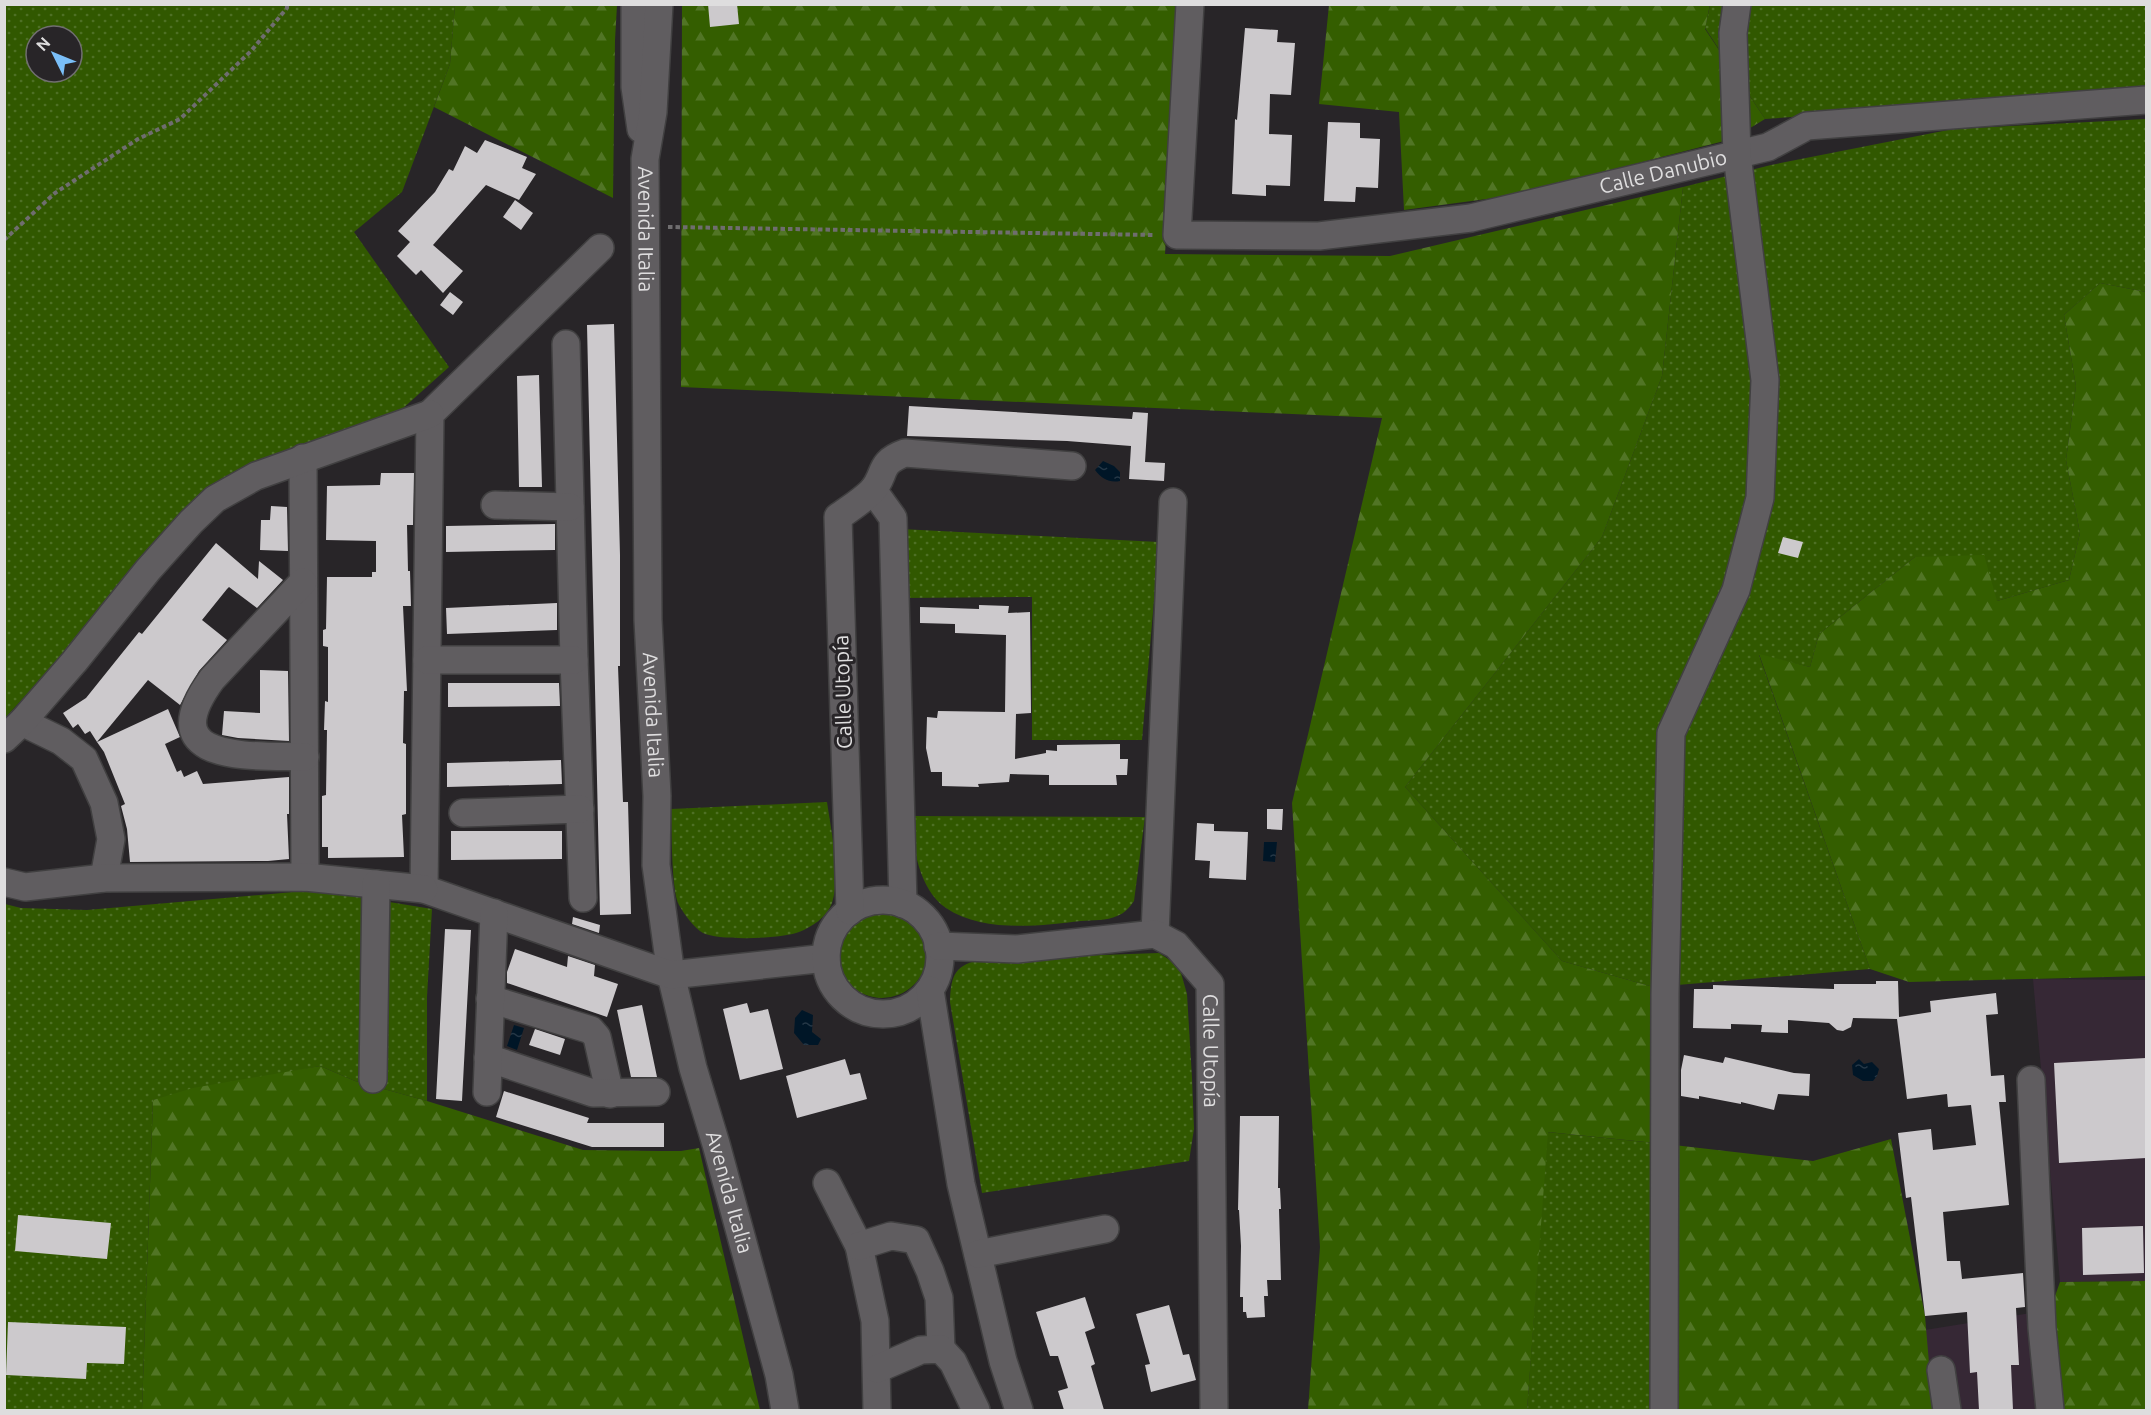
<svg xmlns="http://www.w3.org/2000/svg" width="2151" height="1415" viewBox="0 0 2151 1415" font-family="Ubuntu,sans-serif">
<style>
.commercial{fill:#362835}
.grass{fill:url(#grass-dots);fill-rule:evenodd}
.forest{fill:url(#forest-firs)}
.water{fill:url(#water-ripples)}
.building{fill:#ccc9cc}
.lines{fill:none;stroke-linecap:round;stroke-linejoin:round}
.minor-casing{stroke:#414041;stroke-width:30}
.path{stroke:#6f6d6f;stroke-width:4;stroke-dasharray:4.5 3;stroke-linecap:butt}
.minor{stroke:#605d60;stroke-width:27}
.labels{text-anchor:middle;stroke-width:6;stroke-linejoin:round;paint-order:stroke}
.street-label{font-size:21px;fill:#deddde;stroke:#282528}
</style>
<defs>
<pattern id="grass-dots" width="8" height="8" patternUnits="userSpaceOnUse" patternTransform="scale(1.5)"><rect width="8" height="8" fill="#315800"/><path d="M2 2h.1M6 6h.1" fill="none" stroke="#4e7025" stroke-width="1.8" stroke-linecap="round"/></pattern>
<pattern id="forest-firs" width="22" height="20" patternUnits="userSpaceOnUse" patternTransform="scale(1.5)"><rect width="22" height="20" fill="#345e00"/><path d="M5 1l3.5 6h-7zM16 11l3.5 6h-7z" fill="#517525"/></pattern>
<pattern id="water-ripples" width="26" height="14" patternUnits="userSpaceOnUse" patternTransform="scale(1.5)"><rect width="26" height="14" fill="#001627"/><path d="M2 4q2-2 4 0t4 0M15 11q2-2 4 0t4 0" fill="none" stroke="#253746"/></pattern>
</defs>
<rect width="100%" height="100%" fill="#282528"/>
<path class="commercial" d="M2033 979 2146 980V1281L2060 1282Z
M2050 1310 2060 1410H1933L1925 1330Z"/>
<path class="grass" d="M5 5H455L450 64 402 192 354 232 449 367 401 410 191 516 5 718ZM36 36H72V72H36Z
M1710 5H2146V91L1765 119 1705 28Z
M2146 119V292L2100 283 2064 315 2076 386 2066 460 2080 533 2069 580 1997 601 1915 557 1819 634 1810 667 1759 655 1870 969 1653 987 1562 961 1405 787 1602 537 1662 376 1683 187 1771 165 1953 129Z
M901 529 1159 542 1142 740H1032V597L902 598Z
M827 802C831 830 841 875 832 903 827 917 812 927 799 932 782 939 719 941 703 933 694 928 684 914 679 905 671 890 672 829 671 809Z
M909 816 1145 817 1134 901C1129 908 1125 913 1117 916 1107 921 1092 920 1081 921 1039 926 983 933 946 908 918 889 914 846 909 816Z
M316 890 432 909 427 997V1101L355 1081 320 1066 153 1100 142 1410H5V904L21 908 87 910Z
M837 953a45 45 0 1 1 90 0a45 45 0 1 1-90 0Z
M1159 953 1179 966 1187 994 1192 1078 1194 1129 1189 1161 982 1193 950 1002C951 974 955 965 983 959Z
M1547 1132 1665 1144 1677 1410H1527Z"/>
<path class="forest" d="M1710 4 1705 29 1765 119 1732 139 1509 196 1404 210 1399 112 1319 104 1329 5Z
M455 5H617L615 40 613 198 434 107 450 64Z
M682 5H1180L1165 254 1390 256 1683 187 1662 376 1602 537 1405 787 1562 961 1653 987 1665 1144 1813 1161 1891 1139 1925 1316 1933 1410H1677L1665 1144 1548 1132 1527 1410H1308L1320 1247 1292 803 1382 418 681 387Z
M2100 283 2146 292V976L1909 982 1870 969 1759 654 1810 667 1819 634 1915 557 1984 555 1997 601 2069 580 2080 533 2066 460 2076 386 2064 315Z
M320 1066 355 1081 427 1101 583 1150 659 1151H681L699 1148 760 1410H142L153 1100 193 1088Z
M2146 1281V1410H2060L2050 1310 2060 1282Z"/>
<path class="water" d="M1103 461 1114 466 1120 472V481C1109 483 1102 479 1095 470Z
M1264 842H1277L1275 862 1263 861Z
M802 1010 813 1015 812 1032 821 1039 818 1045H804L794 1033 795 1018Z
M514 1025 524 1028 517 1050 507 1046Z
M1859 1059 1864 1064 1872 1062 1879 1069 1877 1076 1873 1081H1863L1853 1075 1852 1065Z"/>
<path class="building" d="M708 4H737L739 24 710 27Z
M1245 28 1278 30 1277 42 1295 43 1291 95 1270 94 1269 134 1292 135 1290 186 1266 185V196L1232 194 1235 119 1237 120Z
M1328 122 1360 123V138L1380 139 1378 188 1356 187 1355 202 1324 201Z
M485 140 527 157 522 168 536 174 519 200 486 185 433 245 463 271 443 293 421 270 416 275 397 256 410 242 398 231 435 192 449 169 453 171 465 146 477 153Z
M515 200 533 213 521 230 503 217Z
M450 292 463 302 453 315 440 305Z
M614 324 620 555V666H618L623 802H628L631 914 600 915 587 325Z
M539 375 542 487H519L517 376Z
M909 406 1132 419 1133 412 1148 413 1145 462 1165 463 1164 481 1129 479 1131 446 1067 441 907 436Z
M381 473H414L413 525H407L408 571H410L411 606H403L407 691H404L403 743 406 744V814L402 815 404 857 328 858V847H322V796L326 795 327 730H324L325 701 328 702V647L323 646V630L326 629 327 577H372V572H376V541L326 540 327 486 380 485Z
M271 506 287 507 288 551 260 550 261 520H270Z
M555 524V550L446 552V526Z
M1783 537 1803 542 1798 558 1778 553Z
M216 543 258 579 259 561 283 580 257 608 229 587 227 589 202 620 227 640 199 671 180 705 148 680 97 742 90 731 85 734 78 724 73 728 63 713 86 698 139 632 142 634Z
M557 603V630L447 634 446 608Z
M979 605 1009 606 1008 613 1030 612 1031 713 1016 714 1015 759 1046 753V750L1057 751V745L1120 744V759H1128L1127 775H1116L1117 785H1049V775L1010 774 1009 782 978 784 979 787 942 786V772H931L926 748 927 717 937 718 938 711 1005 712 1006 635 955 633V624L920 623V607L979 609Z
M260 670 288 671 289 741 238 738 222 735 224 711 260 713Z
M448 683H559L560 706 448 707Z
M168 709 180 737 165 744 177 772 181 770 184 777 197 771 203 784 289 777V814H287L289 859 268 861 130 862 127 829 121 806 125 804 104 752 97 742Z
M561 760 562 784 447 787V763Z
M1267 809H1283L1282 830 1267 829Z
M1197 823 1214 824V831L1248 832 1246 880 1209 878 1210 861 1195 860Z
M451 831H562V859L451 860Z
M573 917 600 925 599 933 572 924Z
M445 929 471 930 462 1101 436 1099Z
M515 949 567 967 568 956 595 965 594 976 618 984 607 1017 507 983V972Z
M1876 981H1898L1899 1017 1931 1012 1930 1001 1996 993 1998 1014 1986 1015 1991 1076 2004 1075 2006 1102H1999L2009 1205 1943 1212 1947 1261H1960L1962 1279 2023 1273 2025 1307 2016 1308 2019 1365H2011L2013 1410H1979L1977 1372 1970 1373 1967 1312 1925 1316 1911 1197 1906 1198 1898 1133 1931 1129 1933 1150 1976 1145 1971 1105 1948 1107 1947 1094 1907 1099 1897 1019 1853 1018 1851 1027 1843 1031 1837 1030 1829 1023 1788 1020V1033L1761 1032 1762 1025 1731 1024V1029L1693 1028 1694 989H1713V985L1834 989V984H1876Z
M747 1003 750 1013 768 1009 783 1069 740 1080 723 1009Z
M642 1005 657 1077H631L617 1010Z
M535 1029 565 1039 560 1055 529 1045Z
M1684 1055 1723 1063 1725 1057 1794 1073 1810 1074 1809 1096 1778 1094 1774 1110 1741 1102V1104L1699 1096V1099L1681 1096V1070Z
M2146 1058V1158L2059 1163 2054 1063Z
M845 1059 850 1075 860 1073 867 1099 797 1118 786 1076Z
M504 1091 589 1118 587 1123H664V1147H592L496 1117Z
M1240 1116H1279L1278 1188H1280L1281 1209H1279L1281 1280H1267L1268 1296H1264L1265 1317 1247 1318 1246 1312H1243V1297H1240L1241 1246 1239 1210H1238Z
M18 1215 111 1223 107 1259 15 1251Z
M2143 1226 2144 1273 2083 1275 2082 1228Z
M1085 1297 1095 1328 1085 1332 1095 1364 1091 1366 1104 1410H1064L1058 1391 1068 1388 1058 1356H1050L1036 1312Z
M1169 1305 1183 1355 1189 1354 1196 1380 1151 1392 1145 1365 1150 1364 1136 1314Z
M8 1322 126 1327 124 1364 87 1363 86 1379 6 1375Z"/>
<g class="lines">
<defs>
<g id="minor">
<path d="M635 4V87L641 129"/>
<path id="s1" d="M659 4 653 112 645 159 648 620 657 796 656 865 671 975 678 1004 693 1068 716 1144 779 1375 785 1410"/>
<path id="s2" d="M1190 4 1177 235 1319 236 1471 218 1768 147 1807 126 2146 100"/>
<path d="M600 248 430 414 424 889 671 975 826 958"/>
<path d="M566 344 574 660 583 898"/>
<path d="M303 458 305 877"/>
<path d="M873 490 893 518 903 904"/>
<path d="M495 505 570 507"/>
<path d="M303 582 212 679C150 764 251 755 305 757"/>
<path d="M427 660H574"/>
<path d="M22 722 61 741 84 759 104 803 111 839 104 878"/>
<path d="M4 739 22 722 74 662 148 570 191 522 215 499 256 476 430 414"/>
<path d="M463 813 580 809"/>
<path d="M4 882 25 887 104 878 305 877 424 889"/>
<circle cx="883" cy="957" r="57"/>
<path d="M850 911 838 517C849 509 862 501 872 491 887 474 877 463 905 453L1072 466"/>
<path d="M1155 934 1173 502"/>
<path id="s3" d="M938 946 1017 949 1155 934 1176 945 1210 984 1214 1410"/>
<path d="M930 990 961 1184 1003 1361 1019 1410"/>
<path d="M490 999 591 1030 597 1037 610 1094"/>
<path d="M488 1058 593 1093 656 1092"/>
<path d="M373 1079 376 884"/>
<path d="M2031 1080 2042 1328 2050 1410"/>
<path d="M487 1092 494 913"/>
<path d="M827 1183 859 1246 875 1321 877 1410"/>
<path d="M859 1246 891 1236 916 1240 930 1271 939 1298 941 1349"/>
<path d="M978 1254 1105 1229"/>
<path d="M877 1369 921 1350 941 1349 953 1362 976 1410"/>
<path d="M1941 1370 1947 1410"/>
<path d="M1664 1410 1665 994 1671 733 1736 590 1760 498 1765 380 1737 155 1733 33 1737 4"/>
</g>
</defs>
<use href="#minor" class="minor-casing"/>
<path class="path" d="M668 227 1155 235
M4 240 55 193 138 139 180 119 251 51 287 8V4"/>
<use href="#minor" class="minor"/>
</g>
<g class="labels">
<g class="street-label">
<text dy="7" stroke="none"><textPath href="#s2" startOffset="724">Calle Danubio</textPath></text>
<text dy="7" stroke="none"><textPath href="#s1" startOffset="226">Avenida Italia</textPath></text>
<text transform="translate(843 692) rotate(-92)" y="7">Calle Utopía</text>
<text dy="7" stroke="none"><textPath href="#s1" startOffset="712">Avenida Italia</textPath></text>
<text dy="7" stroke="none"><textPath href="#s3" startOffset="360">Calle Utopía</textPath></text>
<text dy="7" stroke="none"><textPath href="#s1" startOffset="1198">Avenida Italia</textPath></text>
</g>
</g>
<rect width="2151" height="1415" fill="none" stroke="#deddde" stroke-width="12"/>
<g transform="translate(54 54) rotate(313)"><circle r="28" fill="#282528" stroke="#716f71" stroke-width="1.5"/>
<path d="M0-4.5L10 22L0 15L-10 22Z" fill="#7abff8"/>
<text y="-9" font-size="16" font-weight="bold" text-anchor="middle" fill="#deddde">N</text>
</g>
</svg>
